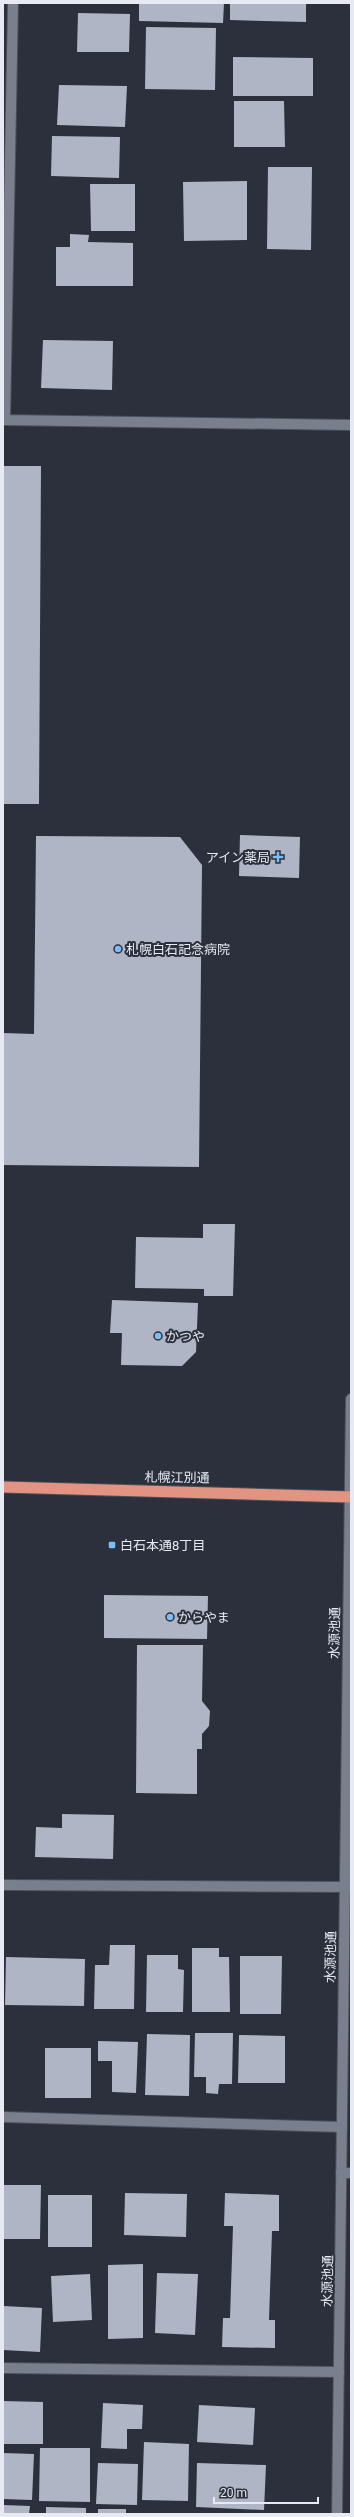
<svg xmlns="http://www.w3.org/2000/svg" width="354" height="2517" viewBox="0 0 354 2517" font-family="Roboto,'Noto Sans JP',sans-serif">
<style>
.building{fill:#b0b5c5}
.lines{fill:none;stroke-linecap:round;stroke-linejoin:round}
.minor-casing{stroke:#4b4f59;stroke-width:12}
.tertiary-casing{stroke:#4b4f59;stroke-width:12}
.trunk-casing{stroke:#4b4f59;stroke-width:13}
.minor{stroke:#7a7f8e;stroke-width:10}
.tertiary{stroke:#7a7f8e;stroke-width:10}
.trunk{stroke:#e29381;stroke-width:11}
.poi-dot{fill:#78bff7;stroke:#2c303c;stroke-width:1.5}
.labels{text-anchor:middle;stroke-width:4;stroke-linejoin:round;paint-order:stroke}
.poi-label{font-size:13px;fill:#e7eaf3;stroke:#2c303c;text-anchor:start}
.street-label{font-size:13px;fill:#e7eaf3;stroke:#2c303c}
</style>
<rect width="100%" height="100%" fill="#2c303c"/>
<path class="building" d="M139 3H224L223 23 139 21Z
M230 3H306V22L230 20Z
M78 13 130 14 129 52H77Z
M146 27 216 28 215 90 145 89Z
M233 57 313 58V96H233Z
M59 85 127 86 125 127 57 125Z
M234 101H284L285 147H234Z
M52 136 120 137 119 178 51 176Z
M268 167H312L311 250 267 249Z
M247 181V240L184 241 183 182Z
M90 184H135V231H91Z
M70 234 89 235 88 242 133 243V286H56V247H70Z
M43 340 113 341 112 390 41 388Z
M3 466H41L39 804H3Z
M240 835 300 837 299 878 239 876Z
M36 836 180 837 202 865 199 1167 3 1165V1033L34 1034Z
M203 1224H235L233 1296H204V1289L135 1288 136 1237 203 1238Z
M112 1300 198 1303 196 1352 182 1366 121 1365 122 1333H110Z
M104 1595 208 1596 207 1639 104 1638Z
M137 1645H203L202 1701 210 1711 209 1726 202 1734V1749H197V1794L136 1793Z
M62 1814 114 1815 113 1859 35 1857 36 1827 62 1828Z
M110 1945H135L134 2009H94L95 1965H109Z
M192 1948H219V1957H229L230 2012H192Z
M147 1955H178V1969L184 1970 183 2012H146Z
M240 1956H282L281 2014H240Z
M6 1957 85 1959 84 2006 5 2005Z
M195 2033H233L232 2084H219L218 2094 206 2093V2077H194Z
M147 2034 190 2035 189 2096 145 2095Z
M239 2035 285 2036V2083H238Z
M98 2041 138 2042 136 2093 112 2092V2061H98Z
M45 2048H91V2098H45Z
M3 2185H41L40 2239H3Z
M125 2193 187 2194 186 2237 124 2235Z
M225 2193 279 2195V2231H272L269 2320H275V2348L222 2347 223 2318H230L233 2226H224Z
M48 2195H92V2247H48Z
M143 2264V2338L108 2339V2265Z
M157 2273 198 2274 195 2335 155 2333Z
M90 2274 92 2320 53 2322 51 2276Z
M3 2306 42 2308 40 2352 3 2350Z
M3 2401 43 2402V2444H3Z
M103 2403 143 2405 142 2429H127V2449L101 2448Z
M199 2405 255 2408 253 2445 197 2442Z
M144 2442 189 2444 188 2501 142 2500Z
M40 2448H90V2502L39 2501Z
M3 2453 34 2454 32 2500 3 2499Z
M98 2463 138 2464 137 2505 96 2504Z
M197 2463 266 2465 264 2510 196 2507Z
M3 2505 30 2506 29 2514H3Z
M46 2507 86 2508V2514H46Z
M98 2509H126V2514H98Z"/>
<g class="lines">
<defs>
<path id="minor" d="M3 420 351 425
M5 420 13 3
M3 1885 351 1887
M3 2117 342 2127
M341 2173H351
M3 2368 339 2372"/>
<path id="tertiary" d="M337 2514 351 1399"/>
<path id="trunk" d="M3 1487 351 1497"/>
</defs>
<use href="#minor" class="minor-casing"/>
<use href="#tertiary" class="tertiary-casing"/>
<use href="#trunk" class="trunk-casing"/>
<use href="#minor" class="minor"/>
<use href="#tertiary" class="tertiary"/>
<use href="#trunk" class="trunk"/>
</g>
<g class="poi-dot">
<path d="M276 851h4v4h4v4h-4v4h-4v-4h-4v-4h4z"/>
<circle cx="118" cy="949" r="4"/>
<circle cx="158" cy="1336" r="4"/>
<rect x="108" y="1541" width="8" height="8" rx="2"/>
<circle cx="170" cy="1617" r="4"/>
</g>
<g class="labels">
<g class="poi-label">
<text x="270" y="862" text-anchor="end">アイン薬局</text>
<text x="126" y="954">札幌白石記念病院</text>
<text x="166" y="1341">かつや</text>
<text x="120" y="1550">白石本通8丁目</text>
<text x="178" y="1622">からやま</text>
</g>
<g class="street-label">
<text transform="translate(177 1477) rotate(1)" y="5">札幌江別通</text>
<text transform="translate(334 1633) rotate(-89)" y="5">水源池通</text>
<text transform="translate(330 1957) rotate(-89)" y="5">水源池通</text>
<text transform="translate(327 2281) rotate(-89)" y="5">水源池通</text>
</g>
</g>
<rect width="354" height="2517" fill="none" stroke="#e7eaf3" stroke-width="8"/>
<path d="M214 2497v6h104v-6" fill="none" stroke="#e7eaf3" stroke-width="2"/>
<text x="220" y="2497" font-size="12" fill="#e7eaf3" stroke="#2c303c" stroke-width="3" paint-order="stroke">20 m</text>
</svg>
